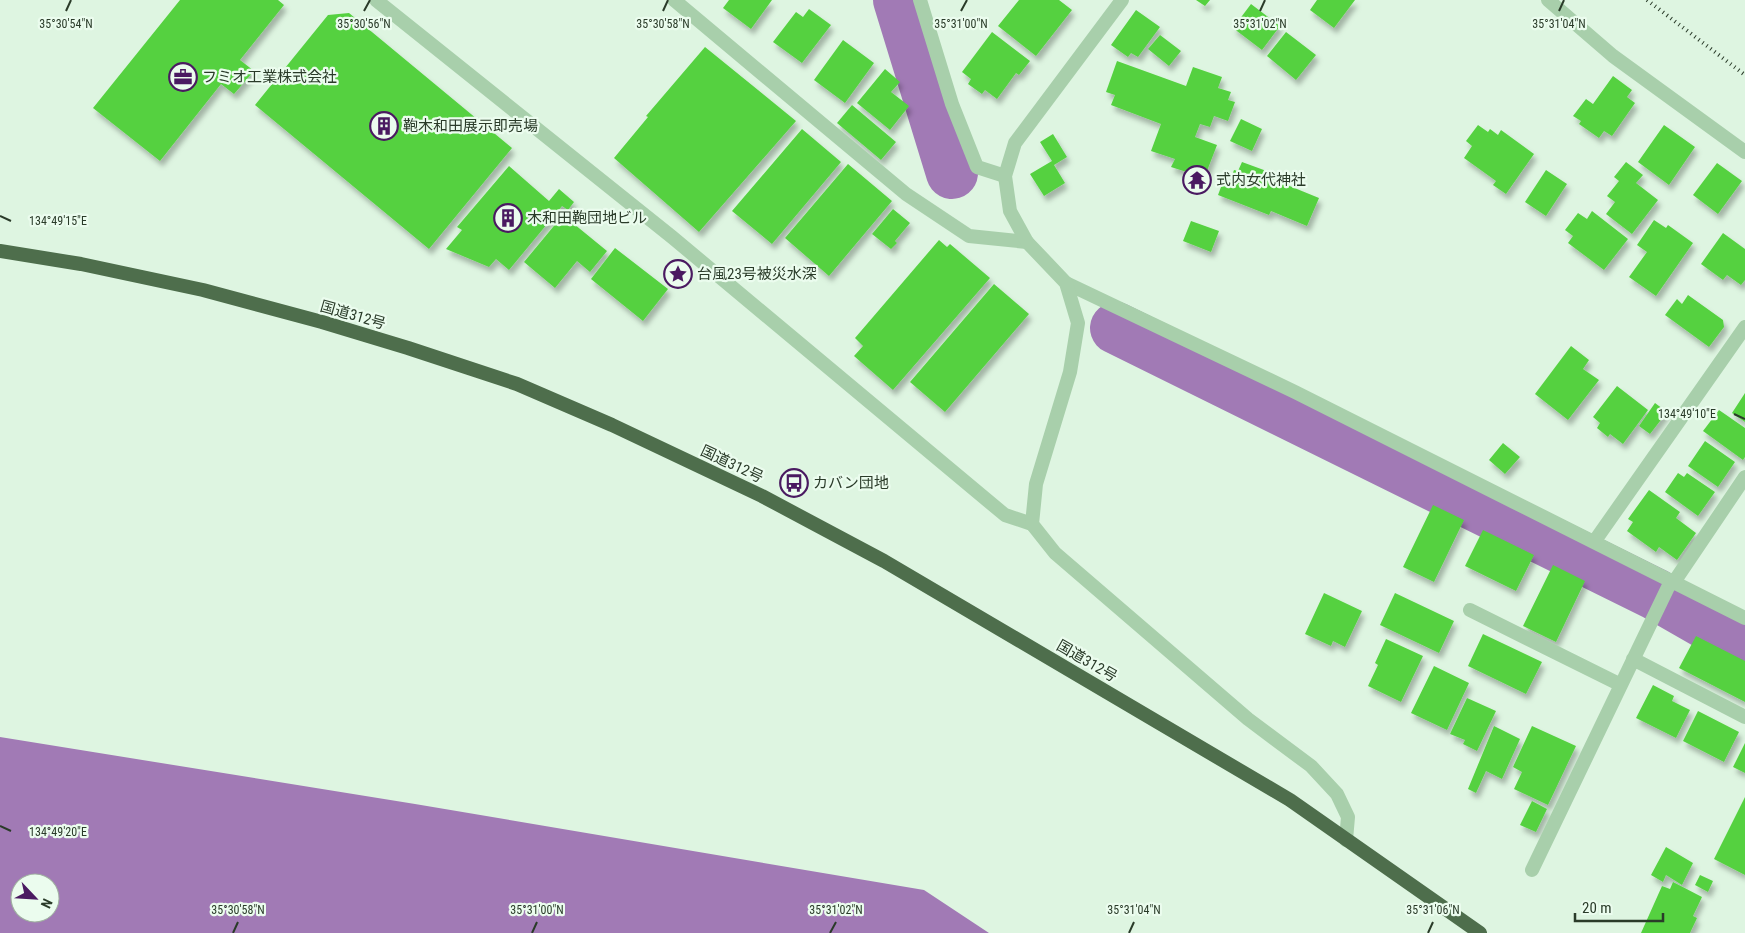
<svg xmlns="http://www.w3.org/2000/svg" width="1745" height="933" viewBox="0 0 1745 933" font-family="'Roboto Condensed','Noto Sans JP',sans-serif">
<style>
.water{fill:#a17ab5;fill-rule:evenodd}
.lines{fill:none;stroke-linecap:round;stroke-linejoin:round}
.river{stroke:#a17ab5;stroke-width:52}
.building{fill:#55d140;filter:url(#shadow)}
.minor{stroke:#a8cfab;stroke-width:14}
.tertiary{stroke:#a8cfab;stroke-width:14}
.trunk{stroke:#4e6e4c;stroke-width:14}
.rail{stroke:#2a3b29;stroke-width:4;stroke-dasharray:1 4;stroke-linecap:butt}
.ticks{fill:none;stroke:#2a3b29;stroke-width:2}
.labels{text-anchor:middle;stroke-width:4.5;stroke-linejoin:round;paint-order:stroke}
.poi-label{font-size:15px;fill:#2a3b29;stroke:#ebfcee;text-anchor:start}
.street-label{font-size:15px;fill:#2a3b29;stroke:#ebfcee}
.ticks-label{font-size:12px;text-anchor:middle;fill:#2a3b29;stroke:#ebfcee;stroke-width:4.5;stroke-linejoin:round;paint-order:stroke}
</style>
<defs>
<filter id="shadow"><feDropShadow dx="3" dy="5.5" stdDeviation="2.5" flood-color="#0004"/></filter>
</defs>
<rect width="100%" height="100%" fill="#def5e1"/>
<path class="water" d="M0 737 415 804 924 890 989 933H0ZM20 883H50V913H20Z"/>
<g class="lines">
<path class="river" d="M899 0 952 173
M1116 328 1655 594 1737 641 1745 643"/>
</g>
<path class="building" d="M180 0H278L284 5 240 60 254 71 234 94 221 84 160 161 93 108Z
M729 0H772L751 29 723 8Z
M1019 0H1059L1072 10 1036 56 998 26Z
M1196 0H1210L1205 6Z
M1317 0H1355L1334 28 1310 10Z
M1251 4 1280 26 1262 50 1233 28Z
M809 9 831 25 802 63 773 42 796 12 803 17Z
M1136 10 1160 27 1138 57 1131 53 1128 57 1111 45Z
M349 13 512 148 429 249 255 105 328 15Z
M992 32 1030 61 1019 75 1016 73 997 99 985 90 982 94 968 84 971 79 962 72Z
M1286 32 1316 55 1296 80 1267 56Z
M1160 35 1181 51 1169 66 1148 49Z
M843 40 874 63 845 103 814 80Z
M705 47 796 121 699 232 614 158 648 117 646 116Z
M1117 61 1186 86 1193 67 1222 77 1218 88 1231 92 1228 100 1235 102 1228 121 1214 116 1210 127 1200 124 1195 137 1217 145 1207 171 1195 167 1193 174 1171 167 1175 159 1151 151 1161 124 1111 105 1115 95 1106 92Z
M885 69 900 82 891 92 909 106 890 130 857 103Z
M1613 76 1632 90 1627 97 1635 103 1612 136 1604 131 1599 138 1579 124 1581 121 1573 116 1586 99 1593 104Z
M852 105 896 142 881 160 837 123Z
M1241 119 1262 129 1252 151 1230 141Z
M1478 125 1488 132 1490 129 1498 135 1501 130 1534 154 1506 194 1493 185 1496 181 1464 158 1472 146 1466 141Z
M1664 125 1695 147 1669 185 1638 162Z
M802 129 841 162 772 244 732 211Z
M1053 134 1067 157 1054 165 1065 183 1044 196 1030 174 1052 161 1040 142Z
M1242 162 1272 173 1270 178 1319 198 1307 226 1271 211 1269 215 1218 195 1224 179 1230 181 1234 170 1238 171Z
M1626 162 1643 175 1636 183 1658 200 1632 234 1606 214 1615 202 1607 196 1619 181 1614 177Z
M1717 163 1742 181 1718 214 1693 195Z
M848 164 892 201 829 276 785 238Z
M509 166 549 201 559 189 574 202 568 210 562 206 509 270 496 259 489 267 446 249 462 230 457 227Z
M1546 170 1567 184 1546 216 1525 202Z
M893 209 910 223 895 241 897 243 891 249 872 234Z
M1592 211 1628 239 1604 270 1568 243 1573 236 1565 230 1578 213 1587 219Z
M563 215 607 251 590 272 577 261 555 288 524 262Z
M1654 220 1666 228 1668 225 1693 243 1656 296 1629 277 1647 252 1637 245Z
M1191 221 1219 231 1211 252 1183 241Z
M1723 233 1745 249V280L1741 285 1727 275 1723 280 1701 264Z
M939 240 947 247 950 244 990 278 893 390 854 356 863 346 855 338Z
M615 248 668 289 643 321 591 279Z
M994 284 1029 314 945 412 910 382Z
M1688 295 1723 320 1724 327 1709 347 1665 315 1677 299 1682 304Z
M1571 346 1589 360 1583 369 1599 380 1568 420 1535 394Z
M1617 386 1648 410 1623 444 1610 434 1608 437 1597 428 1600 423 1593 417Z
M1745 393V422L1732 413Z
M1655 403 1667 412 1650 434 1639 426Z
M1719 410 1745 428V457L1743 460 1703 431Z
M1705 441 1735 462 1718 487 1688 466Z
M1503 443 1520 457 1505 474 1489 460Z
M1678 473 1684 477 1687 473 1715 492 1698 516 1665 492Z
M1649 490 1680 512 1676 518 1696 533 1677 560 1659 547 1656 552 1627 531 1633 522 1628 519Z
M1433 505 1464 520 1434 582 1403 567Z
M1483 530 1534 555 1516 591 1465 566Z
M1553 565 1585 581 1556 642 1523 626Z
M1324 593 1362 611 1345 647 1333 641 1331 646 1305 634Z
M1395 593 1454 621 1439 653 1380 625Z
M1483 634 1542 662 1526 694 1468 666Z
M1696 636 1745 661V702L1679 668Z
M1386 639 1423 656 1401 702 1368 686 1378 665 1375 663Z
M1434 666 1469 683 1447 730 1411 713Z
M1653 685 1674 696 1672 701 1690 710 1676 738 1636 718Z
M1467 698 1496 711 1477 751 1463 744 1465 740 1450 734Z
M1698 711 1739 732 1724 762 1683 741Z
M1494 726 1520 739 1502 779 1486 771 1476 793 1468 789Z
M1532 726 1576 746 1548 805 1514 789 1522 772 1513 767Z
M1745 743V773L1733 767Z
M1745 797V875L1714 859Z
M1532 801 1547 809 1536 832 1520 825Z
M1666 847 1693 863 1682 885 1666 875 1663 882 1651 875Z
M1700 875 1713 881 1708 892 1695 885Z
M1673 882 1702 897 1693 916 1697 918 1690 933H1641L1662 886 1670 889Z"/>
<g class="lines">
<path class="minor" d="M376 0 672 237 1005 515 1032 524
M674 0 906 194 969 236 1027 242
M920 0 952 104 977 167 1005 176
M1548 0 1613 56 1745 152
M1066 283 1295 392 1745 618
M1594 542 1745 327
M1674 582 1745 477
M1470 610 1621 685
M1633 659 1745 717
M1532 870 1671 581"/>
<path class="tertiary" d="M1122 0 1015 143 1005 176 1010 211 1027 242 1066 283 1078 323 1070 372 1036 484 1032 524 1055 553 1248 719 1311 766 1337 794 1348 817 1346 840"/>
<path class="trunk" d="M0 251 81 264 203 290 322 322 408 348 517 384 612 425 762 496 884 561 1290 800 1480 933"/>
<path class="rail" d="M1647 0 1745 75"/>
</g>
<path class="ticks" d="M66 11 71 0M364 11 370 0M663 11 668 0M961 11 967 0M1260 11 1265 0M1559 11 1564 0M0 216 11 221M1734 414 1745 419M0 826 11 831M233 933 238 922M532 933 537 922M830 933 836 922M1129 933 1134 922M1428 933 1433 922"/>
<defs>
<symbol id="office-ring" viewBox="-11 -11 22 22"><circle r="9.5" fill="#ebfcee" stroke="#4a1a61" stroke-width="1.5"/><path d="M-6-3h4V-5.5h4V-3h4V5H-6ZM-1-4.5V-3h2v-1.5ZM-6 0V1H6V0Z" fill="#4a1a61"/></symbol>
<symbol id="building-ring" viewBox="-11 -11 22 22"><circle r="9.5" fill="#ebfcee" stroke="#4a1a61" stroke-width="1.5"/><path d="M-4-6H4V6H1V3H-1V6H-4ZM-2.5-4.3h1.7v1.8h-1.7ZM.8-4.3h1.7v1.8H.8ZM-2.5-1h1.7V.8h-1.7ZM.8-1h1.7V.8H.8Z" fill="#4a1a61"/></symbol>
<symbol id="temple-ring" viewBox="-11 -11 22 22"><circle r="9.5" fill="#ebfcee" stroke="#4a1a61" stroke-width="1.5"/><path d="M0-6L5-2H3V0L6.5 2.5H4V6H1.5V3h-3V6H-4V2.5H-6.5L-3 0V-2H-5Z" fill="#4a1a61"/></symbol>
<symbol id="sight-ring" viewBox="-11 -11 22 22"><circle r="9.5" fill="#ebfcee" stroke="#4a1a61" stroke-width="1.5"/><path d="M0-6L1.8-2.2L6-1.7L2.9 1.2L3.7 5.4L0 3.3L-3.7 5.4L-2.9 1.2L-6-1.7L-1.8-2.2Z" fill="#4a1a61"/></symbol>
<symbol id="bus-ring" viewBox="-11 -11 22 22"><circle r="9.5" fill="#ebfcee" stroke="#4a1a61" stroke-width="1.5"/><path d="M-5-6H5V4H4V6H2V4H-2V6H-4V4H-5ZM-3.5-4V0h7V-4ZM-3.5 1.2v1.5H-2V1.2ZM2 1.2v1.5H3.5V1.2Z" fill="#4a1a61"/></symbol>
</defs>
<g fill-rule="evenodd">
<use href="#office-ring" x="167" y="61" width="32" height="32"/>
<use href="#building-ring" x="368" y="110" width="32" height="32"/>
<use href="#temple-ring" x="1181" y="164" width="32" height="32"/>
<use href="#building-ring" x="492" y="202" width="32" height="32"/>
<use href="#sight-ring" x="662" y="258" width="32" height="32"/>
<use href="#bus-ring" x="778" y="467" width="32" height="32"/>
</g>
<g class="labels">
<g class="poi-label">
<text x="202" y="82">フミオ工業株式会社</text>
<text x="403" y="131">鞄木和田展示即売場</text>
<text x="1216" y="185">式内女代神社</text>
<text x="527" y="223">木和田鞄団地ビル</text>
<text x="697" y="279">台風23号被災水深</text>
<text x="813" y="488">カバン団地</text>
</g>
<g class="street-label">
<text transform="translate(353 315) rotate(16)" y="5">国道312号</text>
<text transform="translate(732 464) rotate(25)" y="5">国道312号</text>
<text transform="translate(1087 661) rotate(30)" y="5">国道312号</text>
</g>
</g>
<g class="ticks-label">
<text x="66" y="28">35°30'54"N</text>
<text x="364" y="28">35°30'56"N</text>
<text x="663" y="28">35°30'58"N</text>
<text x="961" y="28">35°31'00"N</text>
<text x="1260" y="28">35°31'02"N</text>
<text x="1559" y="28">35°31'04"N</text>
<text x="58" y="225">134°49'15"E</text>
<text x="1687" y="418">134°49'10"E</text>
<text x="58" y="836">134°49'20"E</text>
<text x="238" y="914">35°30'58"N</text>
<text x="537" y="914">35°31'00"N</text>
<text x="836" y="914">35°31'02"N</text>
<text x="1134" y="914">35°31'04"N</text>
<text x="1433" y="914">35°31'06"N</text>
</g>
<g transform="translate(35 898) rotate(115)"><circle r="24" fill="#ebfcee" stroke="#9eaf9f"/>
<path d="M0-4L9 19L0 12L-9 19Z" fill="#4a1a61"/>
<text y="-8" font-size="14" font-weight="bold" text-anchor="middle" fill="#2a3b29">N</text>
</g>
<path d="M1575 913v8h88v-8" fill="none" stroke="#2a3b29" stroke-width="2.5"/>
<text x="1582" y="913" font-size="15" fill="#2a3b29" stroke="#ebfcee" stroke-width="4" paint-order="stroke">20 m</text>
</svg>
